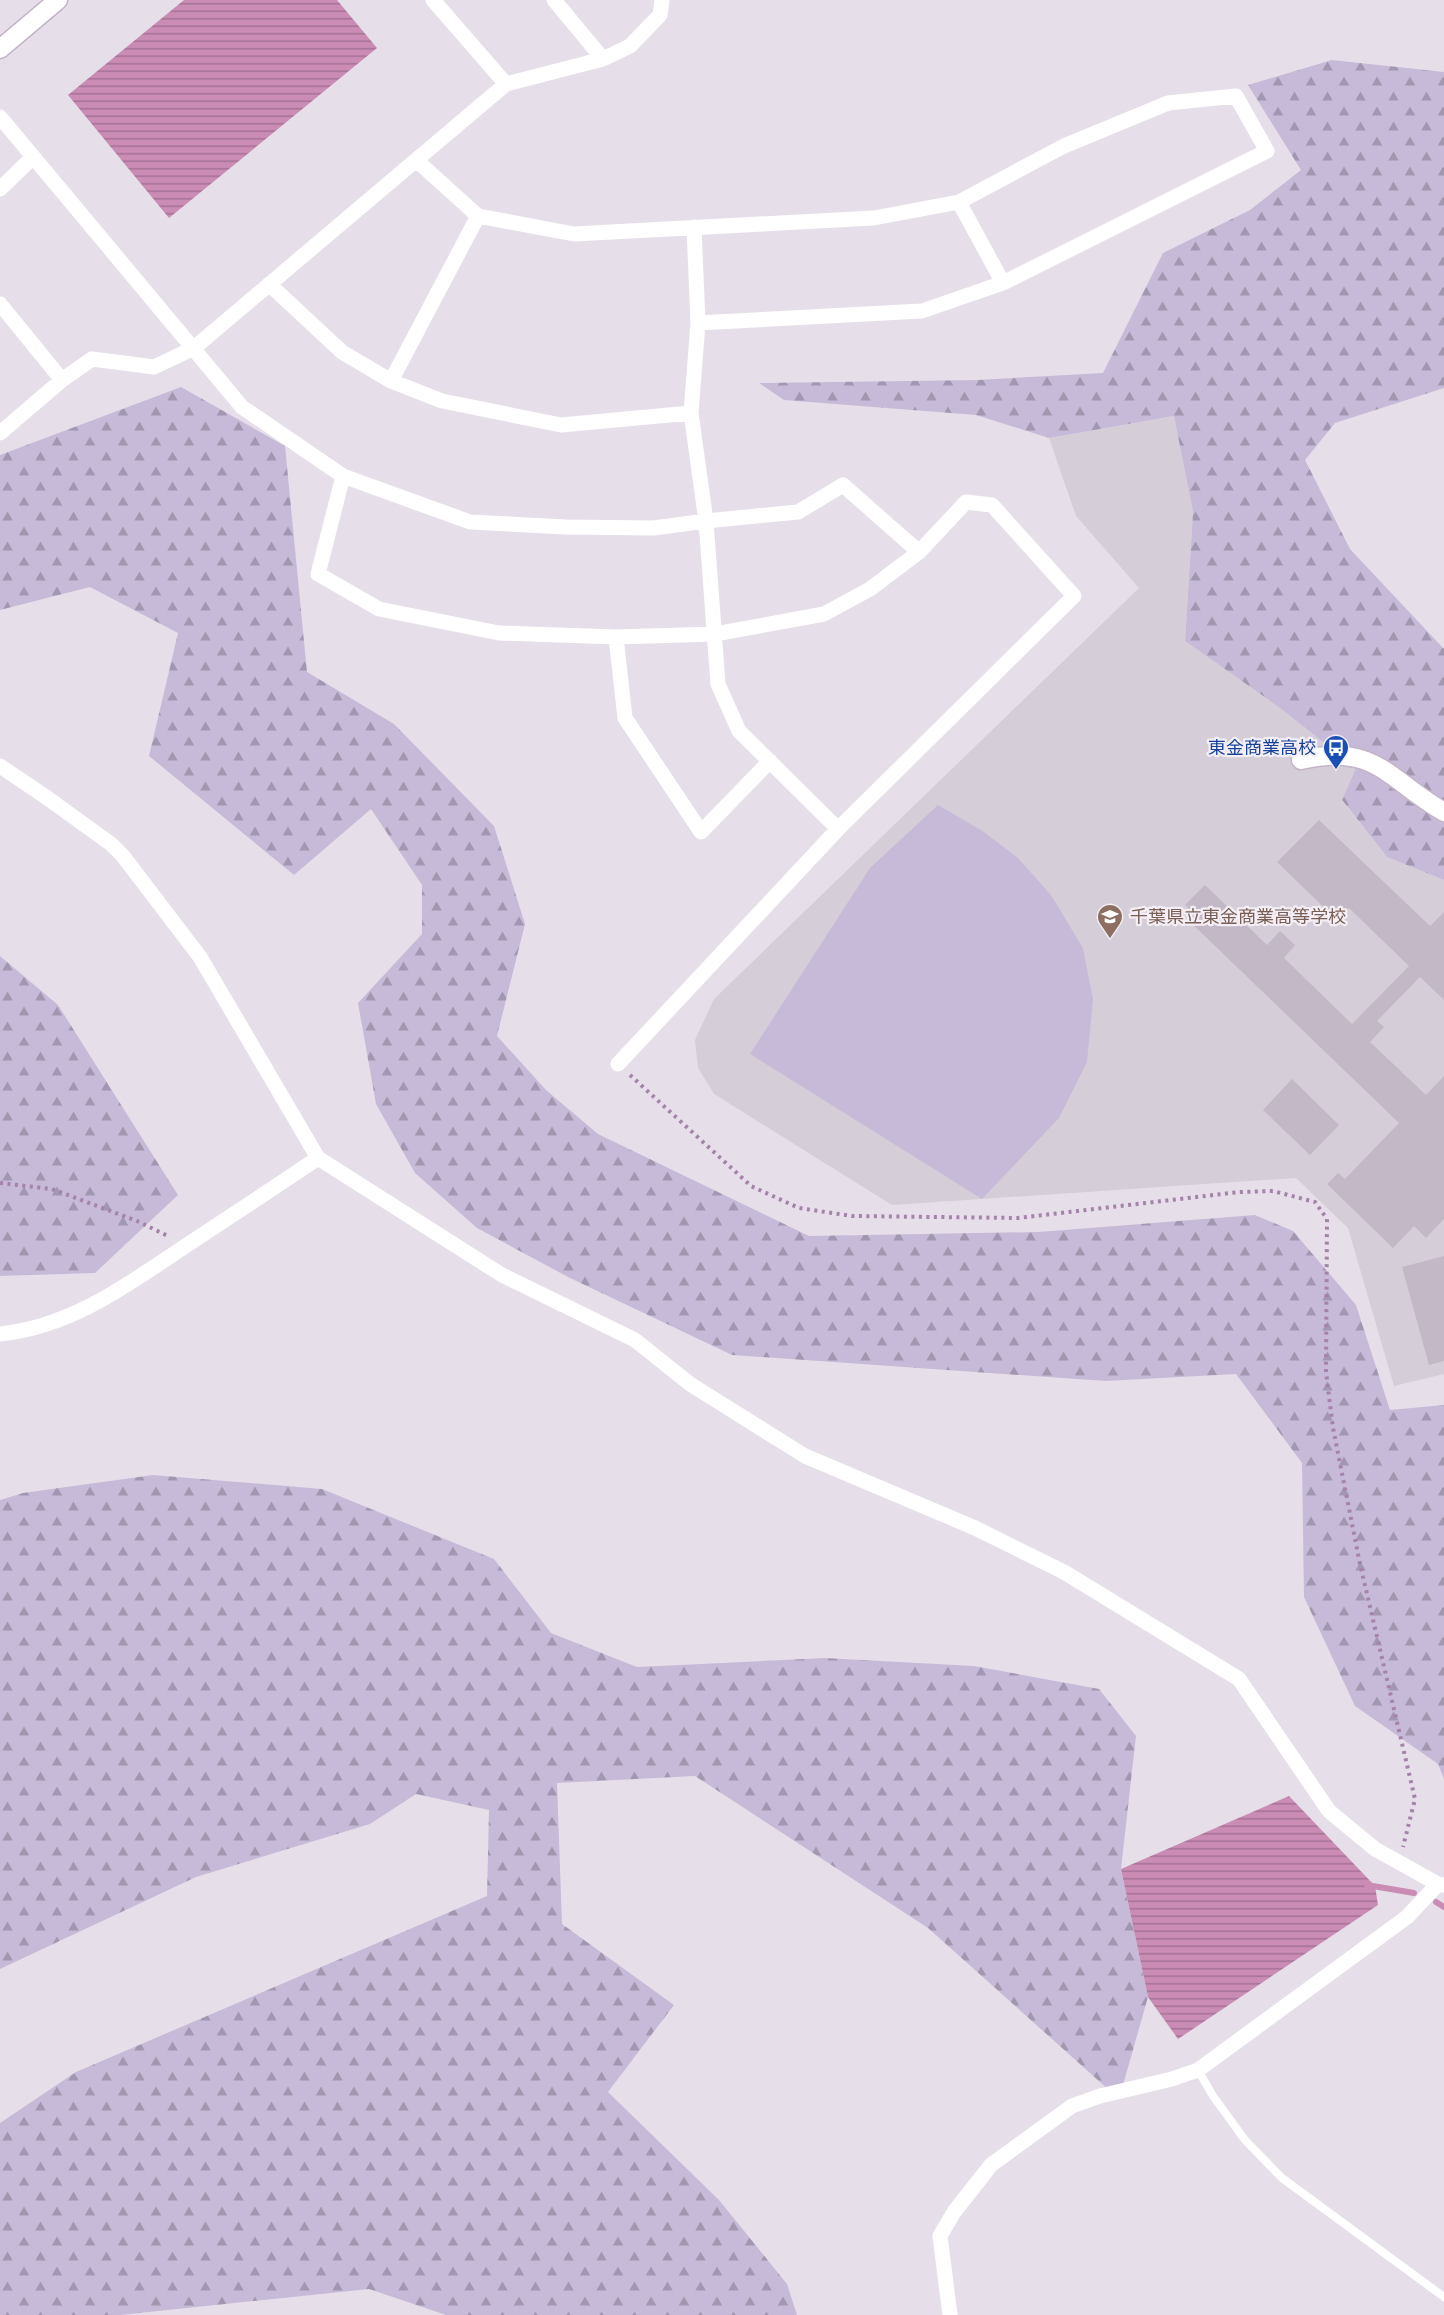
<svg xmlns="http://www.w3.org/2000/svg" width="1444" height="2315" viewBox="0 0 1444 2315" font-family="Commissioner,'Noto Sans JP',sans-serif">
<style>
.built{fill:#d5ced8}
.forest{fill:url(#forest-firs)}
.garden{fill:#c7bad8}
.water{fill:url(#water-rules)}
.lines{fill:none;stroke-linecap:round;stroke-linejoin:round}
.stream{stroke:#ca8cb5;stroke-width:6}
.building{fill:#c3b8c6}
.secondary-casing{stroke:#c4b4c8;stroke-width:21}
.path{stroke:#a482aa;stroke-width:4;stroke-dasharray:3 4.5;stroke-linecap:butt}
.lane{stroke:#fff;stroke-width:8}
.street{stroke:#fff;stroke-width:15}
.secondary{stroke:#fff;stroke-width:18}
.labels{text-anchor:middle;stroke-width:4.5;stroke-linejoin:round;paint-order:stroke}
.transit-label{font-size:18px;fill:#164399;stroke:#f4eff6;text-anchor:end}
.education-label{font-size:18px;fill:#785e54;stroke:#f4eff6;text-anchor:start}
</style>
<defs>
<pattern id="forest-firs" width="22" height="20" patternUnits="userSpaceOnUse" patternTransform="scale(1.5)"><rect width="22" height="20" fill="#c7bad8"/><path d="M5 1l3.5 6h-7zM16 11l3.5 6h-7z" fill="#a297b0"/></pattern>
<pattern id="water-rules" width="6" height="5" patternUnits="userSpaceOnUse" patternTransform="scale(1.5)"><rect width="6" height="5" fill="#ca8cb5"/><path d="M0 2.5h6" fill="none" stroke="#a57294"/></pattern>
</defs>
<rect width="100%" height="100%" fill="#e6dfe9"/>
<path class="built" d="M1174 416 1193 512 1185 641 1280 708 1356 768 1342 801 1387 857 1444 880V1374L1394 1386 1348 1228 1296 1178 892 1205 714 1094 698 1068 695 1040 714 999 1139 588 1076 516 1049 438Z"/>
<path class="forest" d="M1332 60 1444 72V388L1335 423 1305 460 1350 549 1444 649V880L1387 857 1342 800 1356 768 1280 708 1185 641 1193 512 1174 416 1049 438 976 415 784 400 759 383 978 380 1103 373 1163 253 1250 210 1301 170 1248 85Z
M181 387 285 446 307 672 394 724 494 826 525 924 497 1036 546 1090 598 1134 809 1236 1039 1232 1255 1215 1293 1231 1356 1305 1390 1410 1444 1405V1779L1438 1764 1355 1706 1304 1597 1302 1463 1236 1374 1106 1381 732 1355 568 1277 477 1228 415 1173 376 1104 358 1003 422 934V885L371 809 294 875 149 756 178 633 90 587 0 610V455Z
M0 956 58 1005 178 1195 95 1273 0 1276Z
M153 1475 322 1489 494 1559 551 1633 637 1667 825 1658 974 1666 1099 1689 1136 1736 1121 1869 1148 1997 1119 2099 928 1928 695 1776 557 1783 562 1924 674 2005 608 2092 719 2200 787 2284 797 2315H446L369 2289 120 2315H0V2123L76 2072 487 1896 489 1810 416 1794 370 1824 196 1877 0 1969V1500L23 1493Z"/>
<path class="garden" d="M938 805 984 832 1018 858 1051 895 1083 948 1093 999 1087 1062 1059 1118 982 1199 750 1054 870 868Z"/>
<path class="water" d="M184 0H337L377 48 169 218 68 95Z
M1289 1796 1375 1886 1378 1905 1178 2039 1148 1997 1121 1869Z"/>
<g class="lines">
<path class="stream" d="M1367 1885 1414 1893
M1436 1902 1444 1907"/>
</g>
<path class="building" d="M1319 820 1430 926 1444 912V1000L1420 977 1377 1021 1384 1027 1370 1042 1426 1095 1444 1076V1219L1426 1238 1414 1226 1393 1248 1327 1184 1338 1173 1345 1179 1399 1123 1187 919 1194 913 1185 905 1205 885 1267 945 1280 931 1295 945 1284 958 1352 1024 1409 966 1349 908 1338 921 1277 862Z
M1292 1079 1339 1125 1310 1155 1263 1110Z
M1444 1256V1361L1429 1365 1402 1267Z"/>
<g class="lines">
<defs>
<path id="secondary" d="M0 49 58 0
M1301 760C1376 743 1387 779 1444 812"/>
</defs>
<use href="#secondary" class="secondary-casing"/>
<path class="path" d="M630 1075 751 1186 799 1208 852 1216 1018 1218 1239 1192 1273 1191 1315 1202 1327 1219 1326 1372 1333 1428 1360 1564 1415 1799 1403 1847
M0 1183 52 1189 137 1221 170 1237"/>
<path class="lane" d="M1198 2070 1213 2096 1245 2140 1282 2178 1444 2297"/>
<path class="street" d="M433 0 506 84
M554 0 603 59
M0 117 242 407 343 476 470 522 566 527 654 528 706 521 798 512 843 485 919 552
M416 160 478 216 574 234 874 218 959 202 1064 146 1168 103 1236 96 1267 151 1003 283 922 311 698 323
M0 189 33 157
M959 202 1003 283
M694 227 698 323 691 413 706 521 718 684 739 731 838 829
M269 284 342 352 391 381 442 401 561 425 691 413
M0 304 62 380
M391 381 478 216
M0 433 62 380 92 359 154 367 194 348 506 84 603 59 630 46 660 15 662 0
M343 476 318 574 379 609 499 633 616 637 715 634 824 614 870 589 919 552 966 502 992 505 1074 596 838 829 618 1064
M616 637 625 718 701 832 770 761
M0 766 46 797 111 844 123 856 200 957 318 1158 502 1275 635 1340 690 1384 805 1456 975 1528 1064 1572 1239 1679 1329 1811 1375 1849 1438 1884 1444 1885
M0 1334C71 1327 127 1285 184 1247 229 1217 274 1188 318 1158
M950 2315 940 2236 954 2212 991 2165 1072 2106 1100 2096 1172 2079 1198 2070 1407 1917 1438 1884"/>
<use href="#secondary" class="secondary"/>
</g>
<defs>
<symbol id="bus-pin" viewBox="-11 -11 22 30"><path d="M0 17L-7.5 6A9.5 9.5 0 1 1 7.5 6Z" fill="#1a4fb4" stroke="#f4eff6"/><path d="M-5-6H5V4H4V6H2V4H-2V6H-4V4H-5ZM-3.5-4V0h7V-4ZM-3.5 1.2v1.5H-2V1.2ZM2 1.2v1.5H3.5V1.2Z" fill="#fff"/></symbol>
<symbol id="school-pin" viewBox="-11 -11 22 30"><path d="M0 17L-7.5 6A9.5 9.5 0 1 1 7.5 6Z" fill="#8d6e63" stroke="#f4eff6"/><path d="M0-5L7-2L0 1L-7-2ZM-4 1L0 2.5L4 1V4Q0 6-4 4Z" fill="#fff"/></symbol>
</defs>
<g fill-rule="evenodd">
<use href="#bus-pin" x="1321" y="733" width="30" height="40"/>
<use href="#school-pin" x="1095" y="902" width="30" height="40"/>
</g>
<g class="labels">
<g class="transit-label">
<text x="1316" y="754">東金商業高校</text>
</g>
<g class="education-label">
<text x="1130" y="923">千葉県立東金商業高等学校</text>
</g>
</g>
</svg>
